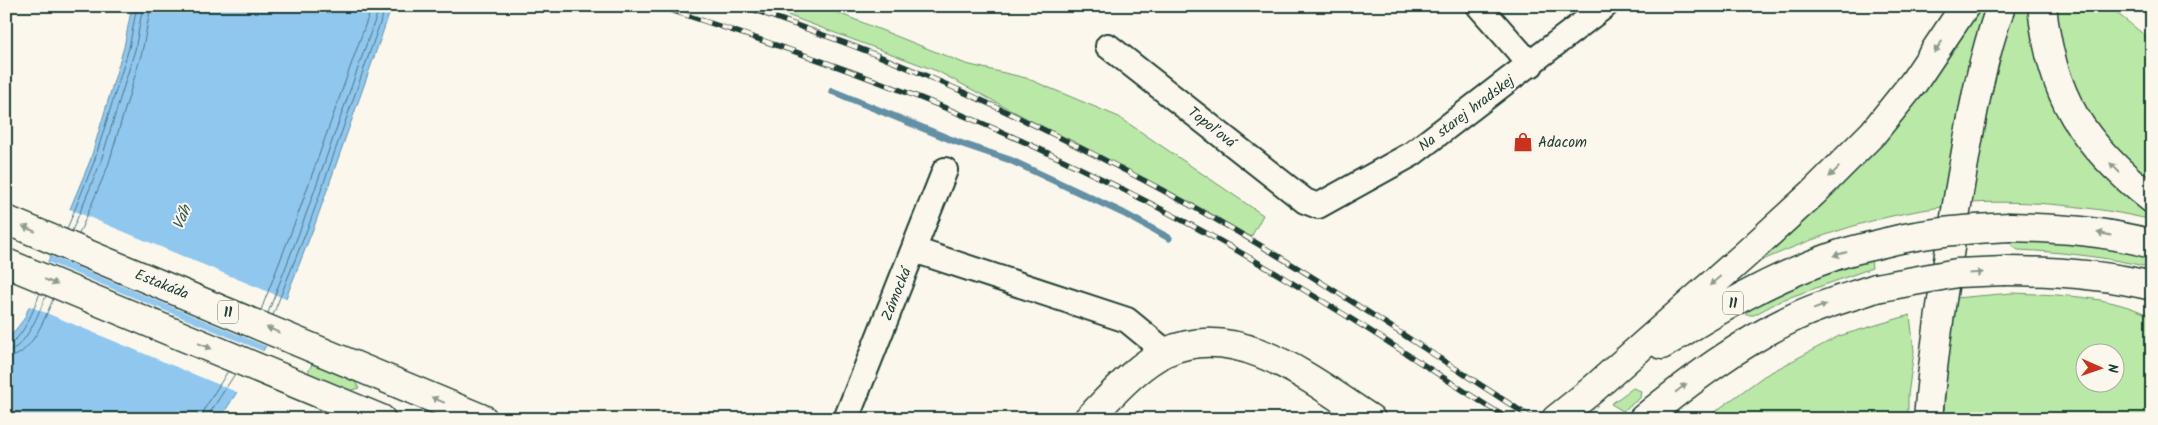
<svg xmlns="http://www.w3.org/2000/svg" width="2158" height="425" viewBox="0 0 2158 425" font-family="Kalam,sans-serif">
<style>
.green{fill:#bae8a7;stroke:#6c926e;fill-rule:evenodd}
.water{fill:#90c7ef;stroke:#6390a4}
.pier{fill:#fbf7ec}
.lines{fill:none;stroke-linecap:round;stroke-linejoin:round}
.shore{stroke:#4c747f;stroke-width:1}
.stream{stroke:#6390a4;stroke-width:7}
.street-casing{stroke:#1f3d34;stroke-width:28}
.primary-casing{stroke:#1f3d34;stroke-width:31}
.street{stroke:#fbf7ec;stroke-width:24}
.primary{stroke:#fbf7ec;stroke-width:28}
.rail-casing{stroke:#1f3d34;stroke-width:5.5}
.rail{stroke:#fbf7ec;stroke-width:4;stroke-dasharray:11;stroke-linecap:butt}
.primary-bridge-casing{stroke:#1f3d34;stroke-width:31;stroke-linecap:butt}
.primary-bridge{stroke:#fbf7ec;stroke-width:28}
.oneway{fill:#8d9a90}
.labels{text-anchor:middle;stroke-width:4;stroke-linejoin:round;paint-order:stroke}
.shield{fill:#fbf7ec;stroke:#61756b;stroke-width:1}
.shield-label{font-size:14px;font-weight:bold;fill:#1f3d34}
.street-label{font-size:15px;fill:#1f3d34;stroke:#fbf7ec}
.poi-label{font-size:15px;fill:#1f3d34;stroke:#fbf7ec;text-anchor:start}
.water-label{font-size:16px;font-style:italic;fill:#365959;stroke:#fbf7ec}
</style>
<rect width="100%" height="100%" fill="#fbf7ec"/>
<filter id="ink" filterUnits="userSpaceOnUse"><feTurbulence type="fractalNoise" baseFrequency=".02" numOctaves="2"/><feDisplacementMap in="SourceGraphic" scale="10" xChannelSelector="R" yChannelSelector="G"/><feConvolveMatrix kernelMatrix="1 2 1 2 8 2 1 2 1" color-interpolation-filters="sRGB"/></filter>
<g filter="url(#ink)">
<path class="green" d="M763 6H821L966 64 1026 78 1119 117 1263 215 1250 239 1232 227 937 71Z
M1973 6H1988C1964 71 1954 139 1942 207 1868 217 1804 240 1737 272Z
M2016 6H2029L2034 41 2152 209V220C2094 206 2030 200 1971 203L1988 97 2006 35Z
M2051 6H2108L2152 41V183L2115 152 2075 96Z
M2016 240C2062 243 2106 247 2152 257V268C2107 257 2063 252 2018 250L2011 245Z
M1871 260 1872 268 1782 300 1754 315H1746L1748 308C1788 288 1829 273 1871 260Z
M2012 293C2058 295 2110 295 2152 317V419H1944L1946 365 1955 298ZM2086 352H2116V382H2086Z
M1910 315 1914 351 1908 395V419H1705L1764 376 1839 336Z
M313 362 353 379 359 388 349 391 307 374Z
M1633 388 1641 391 1640 398 1623 411 1611 404Z"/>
<path class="water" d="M132 6H392L315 224 269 341 220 419H6V342L24 319 90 161 124 47Z"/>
<path class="pier" d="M67 208 288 300 268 347 48 255Z
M45 261 265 352 239 393 27 305Z"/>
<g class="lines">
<path class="shore" d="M67 229 94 162 129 48 137 6
M72 231 100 164 135 50 143 6
M79 234 108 166 142 52 151 6
M261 310 297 217 372 6
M268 313 304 220 380 6
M273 315 310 222 386 6
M6 345C22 343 35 306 40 293
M6 351C26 350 39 311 46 296
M6 358C30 358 45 318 53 299
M202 419 205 408 228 371
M210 419 211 411 235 374"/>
<path class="stream" d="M832 91 957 142 1010 160 1123 213 1169 238"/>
<defs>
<path id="street" d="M1479 6 1531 65
M1108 46 1305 201 1318 206 1412 154 1605 6
M914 250 1127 320 1166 352
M846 419 945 170"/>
<path id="primary" d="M2042 6C2051 96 2082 144 2152 199
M6 220 483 419
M2010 227C2058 228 2105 231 2152 244
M6 263 381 419
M2005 271C2055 271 2103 274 2152 286
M1662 345C1716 311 1771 278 1832 257 1850 250 1869 247 1887 242
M1088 419C1111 396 1136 366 1166 352 1238 319 1314 382 1371 419
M1556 419 1591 391 1744 256 1813 193 1873 133 1914 82 1965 6
M1643 419C1691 380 1741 342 1797 316 1822 304 1850 297 1876 288
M1928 419C1934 343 1947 267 1959 192 1970 129 1979 67 2001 6"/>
</defs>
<use href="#street" class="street-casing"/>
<use href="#primary" class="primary-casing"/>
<use href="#street" class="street"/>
<use href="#primary" class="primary"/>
<defs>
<path id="rail" d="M658 6C785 47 912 90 1033 146 1122 187 1210 233 1294 284 1367 327 1437 374 1508 419
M744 6C789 23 834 38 879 56 985 99 1089 150 1190 205 1308 270 1420 346 1533 419"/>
</defs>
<use href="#rail" class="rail-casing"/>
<use href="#rail" class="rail"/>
<defs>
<path id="primary-bridge" d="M1887 242C1928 232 1968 229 2010 227
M1876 288 1957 273 2005 271"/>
</defs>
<use href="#primary-bridge" class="primary-bridge-casing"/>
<use href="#primary-bridge" class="primary-bridge"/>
</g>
<defs><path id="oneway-solid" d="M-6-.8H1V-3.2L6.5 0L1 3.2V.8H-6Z" transform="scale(1.25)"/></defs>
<g class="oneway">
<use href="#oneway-solid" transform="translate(1938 47) rotate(125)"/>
<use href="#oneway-solid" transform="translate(2115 168) rotate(-135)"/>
<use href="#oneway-solid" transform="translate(1834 172) rotate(135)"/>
<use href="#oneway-solid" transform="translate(29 229) rotate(-157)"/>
<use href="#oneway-solid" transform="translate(2104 234) rotate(-169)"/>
<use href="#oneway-solid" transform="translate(1840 254) rotate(165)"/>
<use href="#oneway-solid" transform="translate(1976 273) rotate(-3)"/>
<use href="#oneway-solid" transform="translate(1715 281) rotate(139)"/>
<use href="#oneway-solid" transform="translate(51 282) rotate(23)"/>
<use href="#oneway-solid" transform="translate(1820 307) rotate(-21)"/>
<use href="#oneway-solid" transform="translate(273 330) rotate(-158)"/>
<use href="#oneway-solid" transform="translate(205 346) rotate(22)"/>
<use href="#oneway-solid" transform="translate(1681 388) rotate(-38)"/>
<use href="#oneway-solid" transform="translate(438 400) rotate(-157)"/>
</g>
</g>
<defs>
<symbol id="shop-bare" viewBox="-9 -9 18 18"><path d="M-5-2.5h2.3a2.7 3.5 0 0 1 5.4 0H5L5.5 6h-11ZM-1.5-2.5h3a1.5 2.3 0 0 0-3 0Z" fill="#c8321e" stroke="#fbf7ec" stroke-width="2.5" paint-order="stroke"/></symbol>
</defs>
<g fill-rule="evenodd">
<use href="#shop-bare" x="1509" y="128" width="28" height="28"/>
</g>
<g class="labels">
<g class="shield">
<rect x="1723" y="291.5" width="20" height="23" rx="4"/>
<rect x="218" y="300.5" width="20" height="23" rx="4"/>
</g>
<g class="shield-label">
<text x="1733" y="308">11</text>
<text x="228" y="317">11</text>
</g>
<g class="street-label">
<text transform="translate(1466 113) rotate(-37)" y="5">Na starej hradskej</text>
<text transform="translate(1212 127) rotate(38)" y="5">Topoľová</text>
<text transform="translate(162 284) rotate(22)" y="5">Estakáda</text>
<text transform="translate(896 294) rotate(-68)" y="5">Zámocká</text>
</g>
<g class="poi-label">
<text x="1538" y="147">Adacom</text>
</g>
<g class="water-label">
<text transform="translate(181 217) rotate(-67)" y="6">Váh</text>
</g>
</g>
<rect width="2158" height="425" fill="none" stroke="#fbf7ec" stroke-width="25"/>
<rect x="12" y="12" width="2133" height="400" fill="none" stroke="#1f3d34" stroke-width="2" filter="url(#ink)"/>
<g transform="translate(2100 368) rotate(92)"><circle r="24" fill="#fbf7ec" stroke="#a3ada2"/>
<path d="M0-4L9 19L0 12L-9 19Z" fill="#c8321e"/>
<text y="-8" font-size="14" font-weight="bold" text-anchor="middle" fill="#1f3d34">N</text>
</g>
</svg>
